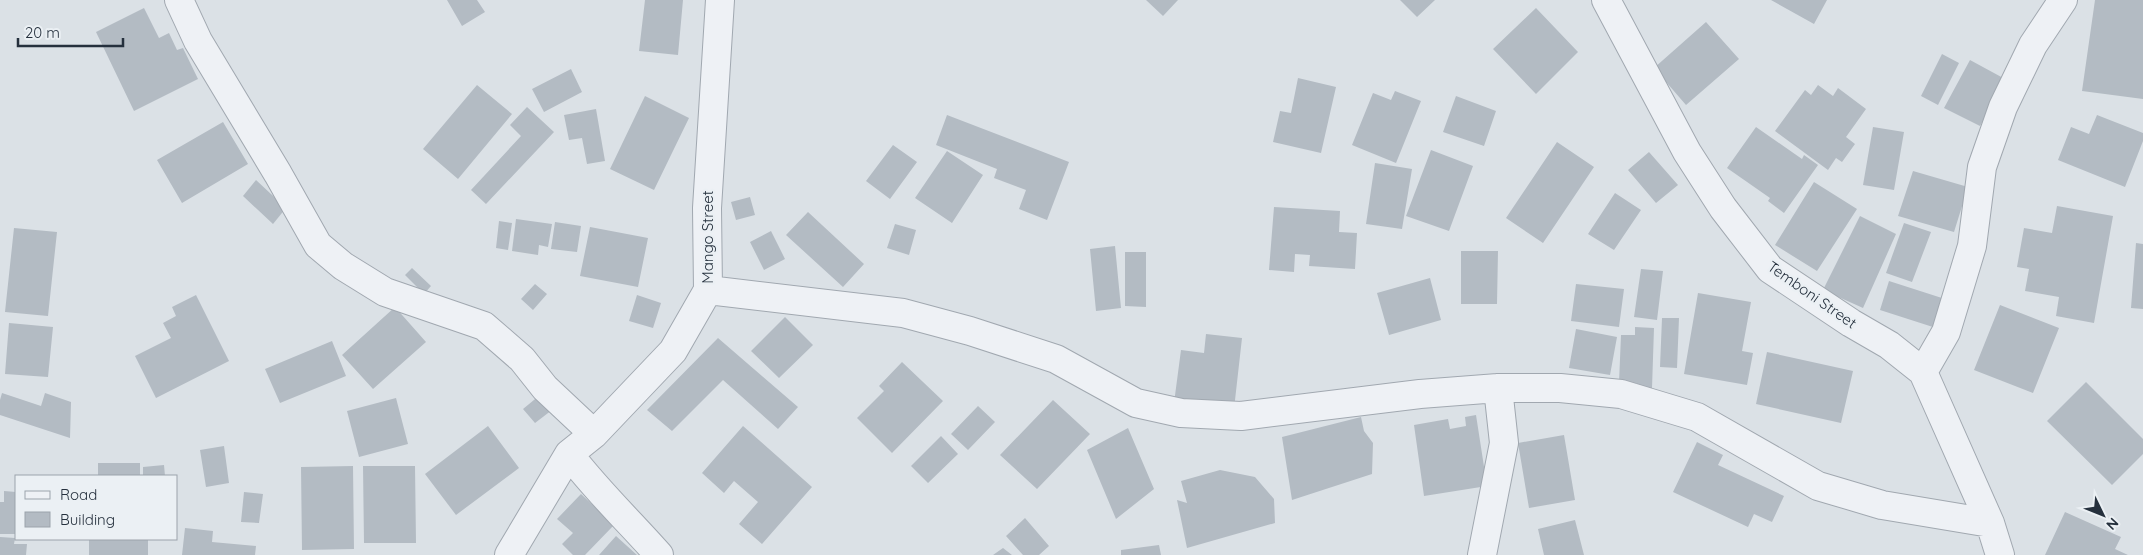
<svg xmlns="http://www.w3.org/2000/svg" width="2143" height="555" viewBox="0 0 2143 555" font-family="Quicksand,sans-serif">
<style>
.building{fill:#b3bbc3}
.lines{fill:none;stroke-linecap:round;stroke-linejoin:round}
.street-casing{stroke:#a1a8b0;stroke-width:30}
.street{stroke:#eef1f5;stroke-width:28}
.labels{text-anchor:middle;stroke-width:5;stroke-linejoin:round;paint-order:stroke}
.street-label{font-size:15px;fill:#25303d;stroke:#ebf0f4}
</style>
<rect width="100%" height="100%" fill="#dbe1e6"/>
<path class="building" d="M447 0H477L485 12 462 26Z
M645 0H683L678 55 639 51Z
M1146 0H1178L1163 16Z
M1400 0H1435L1417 17Z
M1771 0H1827L1814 24Z
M2095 0H2143V99L2082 91Z
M144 8 159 38 169 33 177 50 183 48 198 79 134 111 96 32Z
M1536 8 1578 52 1536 94 1493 49Z
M1706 22 1739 59 1686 105 1654 68Z
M1942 54 1959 63 1938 105 1921 96Z
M1970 60 2005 79 1980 126 1944 108Z
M571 69 582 92 544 112 532 89Z
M1298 78 1336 87 1321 153 1273 142 1280 111 1291 113Z
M477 85 512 114 458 179 423 149Z
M1818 85 1833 96 1838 88 1866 109 1846 137 1855 144 1842 162 1836 158 1828 170 1775 131 1805 90 1811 95Z
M1395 91 1421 101 1396 163 1352 145 1373 93 1391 100Z
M645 96 689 118 654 190 610 169Z
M1456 96 1496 111 1484 146 1443 132Z
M527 107 554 132 486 204 471 190 521 136 510 125Z
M596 109 605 161 587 164 582 138 569 140 564 115Z
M947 115 1069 162 1047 220 1019 209 1026 190 994 178 997 169 936 145Z
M2097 115 2143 133V141L2125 187 2058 160 2071 127 2089 134Z
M223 122 248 164 182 203 157 160Z
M1756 127 1802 159 1804 155 1818 165 1784 213 1768 201 1770 198 1727 168Z
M1873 127 1904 132 1894 190 1863 185Z
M1557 142 1594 167 1543 243 1506 218Z
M893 145 917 162 890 199 866 181Z
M1431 150 1473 166 1449 231 1406 216Z
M947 151 983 175 952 223 915 198Z
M1649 152 1678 185 1656 203 1628 170Z
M1375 163 1412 169 1402 229 1366 224Z
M1913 171 1968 187 1954 232 1898 216Z
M256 180 286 208 273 224 243 196Z
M1814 182 1857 209 1817 271 1775 245Z
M1615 193 1641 210 1614 250 1588 234Z
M750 197 755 215 736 220 731 202Z
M2057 206 2113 216 2094 323 2056 316 2059 297 2025 291 2029 269 2017 267 2024 228 2052 233Z
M1274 207 1340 211 1339 232 1357 233 1355 269 1309 266 1310 255 1295 254 1294 272 1269 270Z
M808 212 864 264 843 287 786 235Z
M1860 216 1896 234 1863 308 1823 290Z
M516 219 552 224 548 247 539 245 538 255 512 251Z
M499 221 512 223 508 250 496 248Z
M555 222 581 226 577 252 551 249Z
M1904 223 1931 232 1912 282 1886 273Z
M895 224 916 230 909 255 887 248Z
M590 227 648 238 638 287 580 276Z
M14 228 57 232 48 316 5 312Z
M771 231 785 259 764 270 750 242Z
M2136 243 2143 244V309L2131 308Z
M1115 246 1121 308 1096 311 1090 249Z
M1461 251H1498L1497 304H1461Z
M1125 252H1146V307L1125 306Z
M412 268 431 286 424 294 405 275Z
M1641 269 1663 271 1657 320 1634 317Z
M1430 278 1441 320 1389 335 1377 293Z
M1889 281 1945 299 1936 328 1880 310Z
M535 284 547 294 533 310 521 299Z
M1576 284 1624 289 1619 327 1571 321Z
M1698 293 1751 302 1742 351 1753 353 1747 385 1684 374Z
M196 295 229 361 156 398 135 356 171 338 163 323 176 316 172 307Z
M637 295 661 303 653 328 629 321Z
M2000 305 2059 328 2033 393 1974 370Z
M395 307 426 342 373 389 342 355Z
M785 317 813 345 779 378 751 351Z
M1662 318H1679L1677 368 1660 367Z
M9 323 53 327 48 377 5 374Z
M1635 327 1654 328 1652 388H1636L1637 383H1619L1621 335H1635Z
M1576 329 1617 337 1610 375 1569 368Z
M1206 334 1242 338 1234 409 1174 403 1181 350 1204 353Z
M718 338 798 407 778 429 723 380 672 431 647 410Z
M332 341 346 376 280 403 265 369Z
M1767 352 1853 371 1841 423 1756 404Z
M902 362 943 401 892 453 857 418 884 391 879 386Z
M2086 382 2143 439V454L2112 485 2047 421Z
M2 393 41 406 45 393 71 402 70 438 0 415V400Z
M540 395 552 410 535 423 523 409Z
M396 398 408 444 359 457 347 411Z
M1053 400 1090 434 1037 489 1000 455Z
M978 406 995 422 968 450 951 434Z
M1476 415 1487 486 1424 496 1414 425 1448 419 1450 429 1466 426 1465 417Z
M1361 417 1364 431 1373 443 1372 474 1292 500 1282 437Z
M488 426 519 468 456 515 425 474Z
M743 426 812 487 762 544 739 524 758 502 734 481 724 493 702 473Z
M1128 428 1154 489 1116 519 1087 450Z
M1564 435 1575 500 1529 508 1518 443Z
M941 436 958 454 928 483 911 466Z
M1697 442 1723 455 1718 465 1784 496 1772 522 1754 514 1748 527 1673 492Z
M224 446 229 483 206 487 200 450Z
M98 463H140V476H98Z
M164 465 165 476H143V467Z
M353 466 354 549 302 550 301 467Z
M363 466H415L416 543H364Z
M1220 470 1255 477 1274 499 1275 523 1187 548 1177 500 1187 503 1181 481Z
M4 491 16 492V534H0V502H4Z
M244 492 263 494 259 523 241 522Z
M581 494 614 525 585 555H573L562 544 573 533 557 519Z
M2065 512 2121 537 2115 549 2128 555H2045Z
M1025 518 1049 546 1039 555H1023L1006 536Z
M1575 520 1584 555H1544L1538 529Z
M185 528 213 531 212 542 256 546 255 555H182Z
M616 536 637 555H599Z
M0 537 15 538 14 544H27L26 555H0Z
M89 539H148V555H89Z
M1159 545 1161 555H1121V550Z
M1003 548 1012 555H993Z"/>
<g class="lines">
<defs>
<path id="street" d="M179 0 198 41 278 174 318 245 343 266 385 292 484 326 522 359 545 388 594 434
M1606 0 1687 152 1723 208 1770 269 1851 323 1889 345 1923 372 1990 523 2000 555
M708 290 903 313 970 331 1056 359 1136 403 1181 413 1241 416 1420 394 1498 388H1560L1621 394 1697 417 1818 486 1882 505 1990 523
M1923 372 1946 332 1972 246 1982 167 2003 107 2033 45 2063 0
M569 454C596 490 629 521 659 555
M509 555 569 454 594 434 673 351 708 290 707 208 720 0
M1482 555 1504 443 1498 388"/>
</defs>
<use href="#street" class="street-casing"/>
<use href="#street" class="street"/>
</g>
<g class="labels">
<g class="street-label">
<text transform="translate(708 237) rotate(-90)" y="5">Mango Street</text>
<text transform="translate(1812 295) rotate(35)" y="5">Temboni Street</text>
</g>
</g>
<rect x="15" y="475" width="162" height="65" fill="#ebf0f4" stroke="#9ca3ab"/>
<rect x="25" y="491" width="25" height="8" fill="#eef1f5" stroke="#9ca3ab"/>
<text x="60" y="500" font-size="15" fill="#25303d">Road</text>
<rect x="25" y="512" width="25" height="15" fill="#b3bbc3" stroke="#9ca3ab"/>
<text x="60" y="525" font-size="15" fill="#25303d">Building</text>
<g transform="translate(2103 515) rotate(133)" stroke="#ebf0f4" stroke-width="4" paint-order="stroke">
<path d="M0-4L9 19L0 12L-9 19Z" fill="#25303d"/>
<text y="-8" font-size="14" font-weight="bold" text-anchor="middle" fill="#25303d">N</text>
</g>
<path d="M18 38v8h105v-8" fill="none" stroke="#25303d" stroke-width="2.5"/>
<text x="25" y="38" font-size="15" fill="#25303d" stroke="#ebf0f4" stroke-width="4" paint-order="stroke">20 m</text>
</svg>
